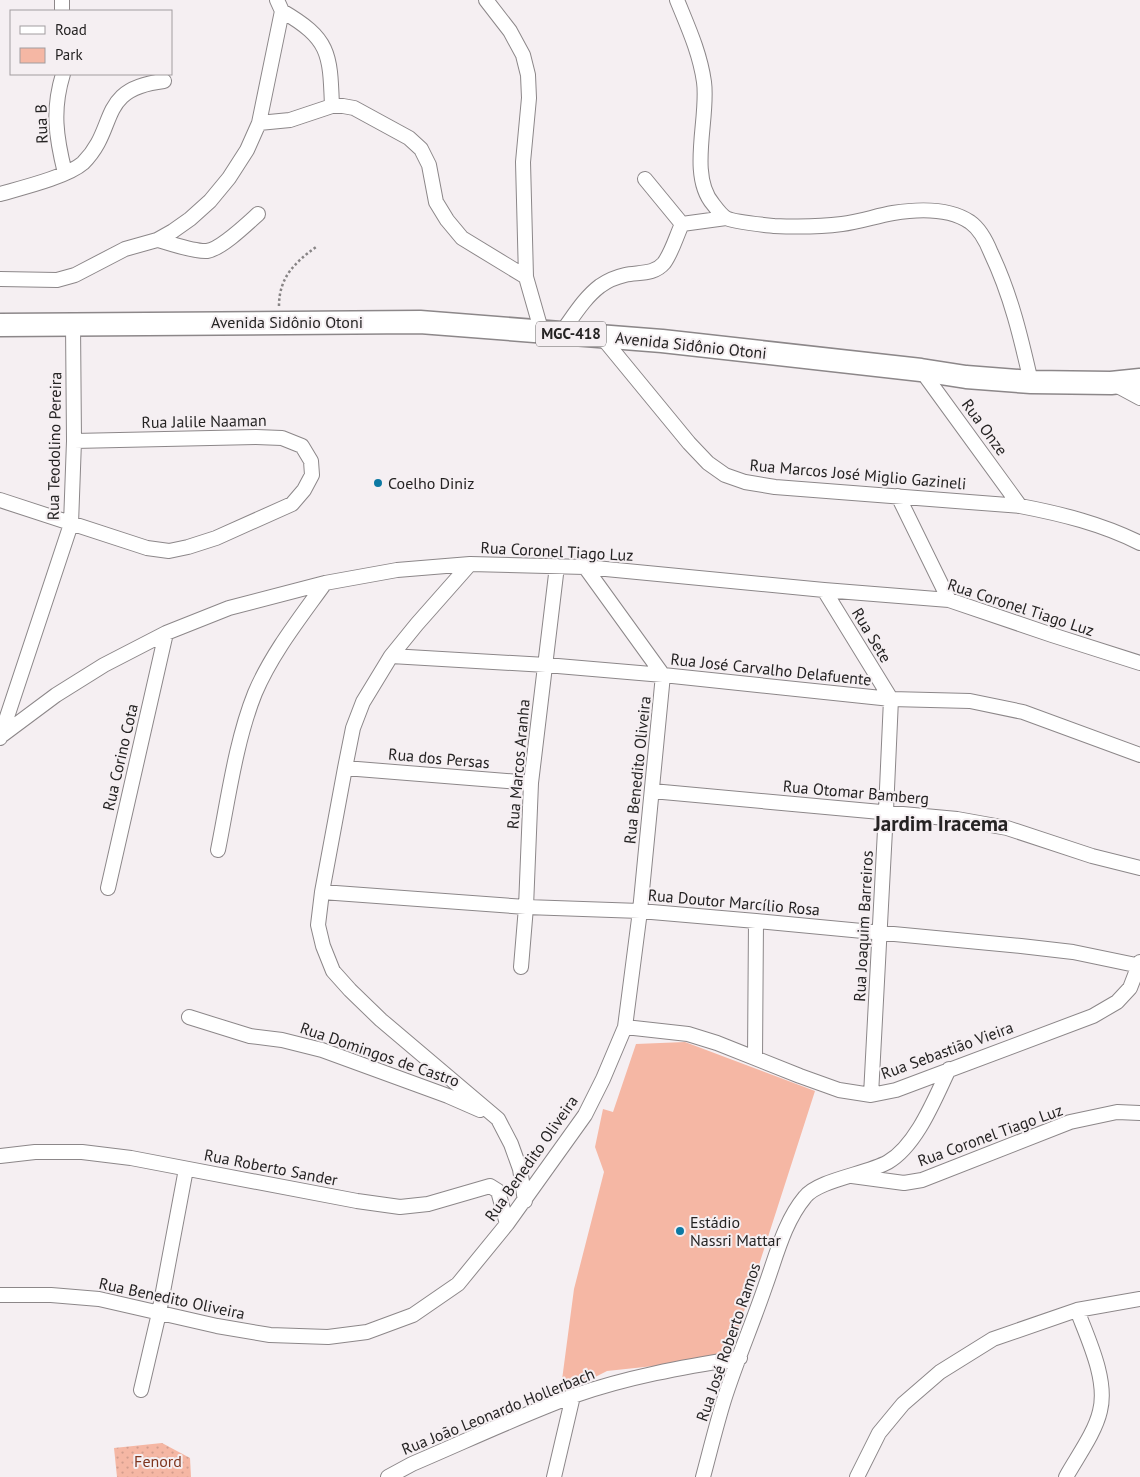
<svg xmlns="http://www.w3.org/2000/svg" width="1140" height="1477" viewBox="0 0 1140 1477" font-family="'PT Sans',sans-serif">
<style>
.green{fill:#f5b7a4}
.park{fill:url(#park-dots)}
.lines{fill:none;stroke-linecap:round;stroke-linejoin:round}
.street-casing{stroke:#8c8789;stroke-width:16}
.primary-casing{stroke:#8c8789;stroke-width:25}
.path{stroke:#878485;stroke-width:2.5;stroke-dasharray:2.5 2.5;stroke-linecap:butt}
.street{stroke:#fff;stroke-width:14}
.primary{stroke:#fff;stroke-width:22}
.poi-dot{fill:#0c79a3;stroke:#f5eff2;stroke-width:2}
.labels{text-anchor:middle;stroke-width:4;stroke-linejoin:round;paint-order:stroke}
.shield{fill:#f5eff2;stroke:#636061;stroke-width:1}
.shield-label{font-size:15px;font-weight:bold;fill:#252323}
.street-label{font-size:16px;fill:#252323;stroke:#f5eff2}
.poi-label{font-size:16px;fill:#252323;stroke:#f5eff2;text-anchor:start}
.park-label{font-size:16px;fill:#7f351e;stroke:#f5eff2}
.district-label{font-size:21px;font-weight:bold;fill:#252323;stroke:#f5eff2}
</style>
<defs>
<pattern id="park-dots" width="8" height="8" patternUnits="userSpaceOnUse" patternTransform="scale(1.25)"><rect width="8" height="8" fill="#f5b7a4"/><path d="M2 2h.1M6 6h.1" fill="none" stroke="#d29d8d" stroke-width="1.8" stroke-linecap="round"/></pattern>
</defs>
<rect width="100%" height="100%" fill="#f5eff2"/>
<path class="green" d="M685 1042 815 1091 729 1358 607 1371 560 1395 574 1289 604 1172 595 1147 603 1109 613 1112 636 1044Z"/>
<path class="park" d="M162 1443 190 1458 191 1477H117L114 1448Z"/>
<g class="lines">
<defs>
<path id="street" d="M62 0V11
M486 0 510 31 523 55 528 75 529 98 523 162 526 277 542 333
M677 0C688 27 700 53 704 82 709 117 688 175 713 204 716 208 721 215 726 218 733 222 765 225 774 226 797 227 819 227 842 224 859 222 876 216 893 213 918 209 949 208 970 222 980 229 987 243 991 253 1011 295 1021 338 1031 382
M282 11C330 39 330 53 332 106
M63 74C52 110 56 137 65 173
M259 123 290 120 332 106H343L354 108 409 138 421 149 429 165 436 202 447 220 462 238 526 277
M0 194C21 188 67 177 83 163 119 127 96 89 164 81
M682 224 726 218
M157 240C171 243 193 252 207 251 221 249 247 224 258 214
M0 279 57 280 75 275 125 249 157 240 173 231 190 219 210 201 229 178 247 150 259 123 282 11 277 0
M561 333C573 317 584 298 600 286 607 281 616 277 625 275 638 272 654 275 664 263 672 252 676 237 682 224L645 179
M601 336 689 443 708 463 725 475 745 482 775 487 1020 506C1062 514 1102 524 1140 543
M921 370 1020 506
M1114 384 1140 398
M898 496 949 600
M0 500 147 548 169 551 188 547 216 538 292 504 304 490 312 475 311 461 302 446 282 438 256 437 74 441
M470 564 417 624 391 656 363 702 353 728 345 768 322 892 318 925 323 946 333 971 350 990 381 1020 498 1119 511 1144 520 1169 525 1201
M824 590 891 699 886 811 871 1095
M391 656 546 665 663 675 891 699 970 701 1023 712 1140 755
M1 736 56 695 104 665 166 633 229 608 325 583 397 570 470 564 585 567 824 590 949 600 1052 635 1140 663
M0 738 71 524 74 441 73 324
M345 768 531 783
M652 791 957 819 1007 828 1092 856 1140 868
M218 850C228 800 236 740 255 693 272 653 300 618 325 583
M108 888 166 633
M322 892 526 907 640 911 756 921 1021 946 1073 952 1140 966
M521 967 526 907 531 783 557 566
M189 1017 250 1036 282 1040 322 1050 448 1096 480 1110
M625 1027 688 1034 717 1043 800 1076 839 1090 871 1095 896 1090 1093 1016 1117 1002 1130 988 1140 962
M755 1058 756 921
M0 1156 35 1152H82L131 1158 357 1201 400 1207 428 1204 490 1186 498 1191 507 1224
M852 1176 904 1183 922 1180 1070 1122 1117 1112 1140 1113
M0 1295H51L99 1299 217 1326 270 1335 328 1337 367 1332 413 1315 458 1284 507 1224 585 1115 603 1079 625 1027 640 911 663 675 585 567
M141 1390 159 1313 186 1169
M388 1477 412 1464C466 1441 519 1416 573 1396 627 1377 683 1367 740 1358
M554 1477 573 1396
M703 1477C710 1451 716 1426 724 1400 736 1362 752 1325 765 1287 776 1257 784 1222 805 1197 818 1180 867 1174 888 1162 917 1145 935 1098 949 1069
M857 1477 879 1433 903 1404 940 1372 993 1339 1077 1310 1140 1299
M1066 1477C1077 1457 1095 1433 1100 1411 1108 1380 1088 1339 1077 1310"/>
<path id="primary" d="M0 325 420 322 662 341 921 370 966 377 1031 382 1111 383 1140 380"/>
</defs>
<use href="#street" class="street-casing"/>
<use href="#primary" class="primary-casing"/>
<path class="path" d="M279 306C279 278 294 263 316 247"/>
<use href="#street" class="street"/>
<use href="#primary" class="primary"/>
</g>
<g class="poi-dot">
<circle cx="378" cy="483" r="5"/>
<circle cx="680" cy="1231" r="5"/>
</g>
<g class="labels">
<rect class="shield" x="536" y="321.5" width="70" height="25" rx="4"/>
<g class="shield-label">
<text x="571" y="339">MGC-418</text>
</g>
<g class="street-label">
<text transform="translate(41 124) rotate(-92)" y="6">Rua B</text>
<text x="287" y="328">Avenida Sidônio Otoni</text>
<text transform="translate(691 345) rotate(6)" y="6">Avenida Sidônio Otoni</text>
<text transform="translate(204 421) rotate(-1)" y="6">Rua Jalile Naaman</text>
<text transform="translate(985 427) rotate(54)" y="6">Rua Onze</text>
<text transform="translate(54 446) rotate(-89)" y="6">Rua Teodolino Pereira</text>
<text transform="translate(858 474) rotate(5)" y="6">Rua Marcos José Miglio Gazineli</text>
<text transform="translate(557 551) rotate(3)" y="6">Rua Coronel Tiago Luz</text>
<text transform="translate(1021 607) rotate(18)" y="6">Rua Coronel Tiago Luz</text>
<text transform="translate(872 635) rotate(59)" y="6">Rua Sete</text>
<text transform="translate(771 669) rotate(6)" y="6">Rua José Carvalho Delafuente</text>
<text transform="translate(120 757) rotate(-77)" y="6">Rua Corino Cota</text>
<text transform="translate(439 758) rotate(5)" y="6">Rua dos Persas</text>
<text transform="translate(518 764) rotate(-85)" y="6">Rua Marcos Aranha</text>
<text transform="translate(637 770) rotate(-84)" y="6">Rua Benedito Oliveira</text>
<text transform="translate(856 792) rotate(5)" y="6">Rua Otomar Bamberg</text>
<text transform="translate(734 902) rotate(5)" y="6">Rua Doutor Marcílio Rosa</text>
<text transform="translate(863 926) rotate(-87)" y="6">Rua Joaquim Barreiros</text>
<text transform="translate(947 1050) rotate(-20)" y="6">Rua Sebastião Vieira</text>
<text transform="translate(380 1054) rotate(19)" y="6">Rua Domingos de Castro</text>
<text transform="translate(990 1135) rotate(-20)" y="6">Rua Coronel Tiago Luz</text>
<text transform="translate(531 1158) rotate(-55)" y="6">Rua Benedito Oliveira</text>
<text transform="translate(271 1167) rotate(11)" y="6">Rua Roberto Sander</text>
<text transform="translate(172 1298) rotate(12)" y="6">Rua Benedito Oliveira</text>
<text transform="translate(728 1342) rotate(-71)" y="6">Rua José Roberto Ramos</text>
<text transform="translate(498 1411) rotate(-22)" y="6">Rua João Leonardo Hollerbach</text>
</g>
<g class="poi-label">
<text x="388" y="489">Coelho Diniz</text>
<text x="690" y="1228">Estádio<tspan x="690" dy="18">Nassri Mattar</tspan></text>
</g>
<g class="park-label">
<text x="158" y="1467">Fenord</text>
</g>
<g class="district-label">
<text x="941" y="831">Jardim Iracema</text>
</g>
</g>
<rect x="10" y="10" width="162" height="65" fill="#f5eff2" stroke="#a29d9f"/>
<rect x="20" y="26" width="25" height="8" fill="#ffffff" stroke="#a29d9f"/>
<text x="55" y="35" font-size="15" fill="#252323">Road</text>
<rect x="20" y="48" width="25" height="15" fill="#f5b7a4" stroke="#a29d9f"/>
<text x="55" y="60" font-size="15" fill="#252323">Park</text>
</svg>
